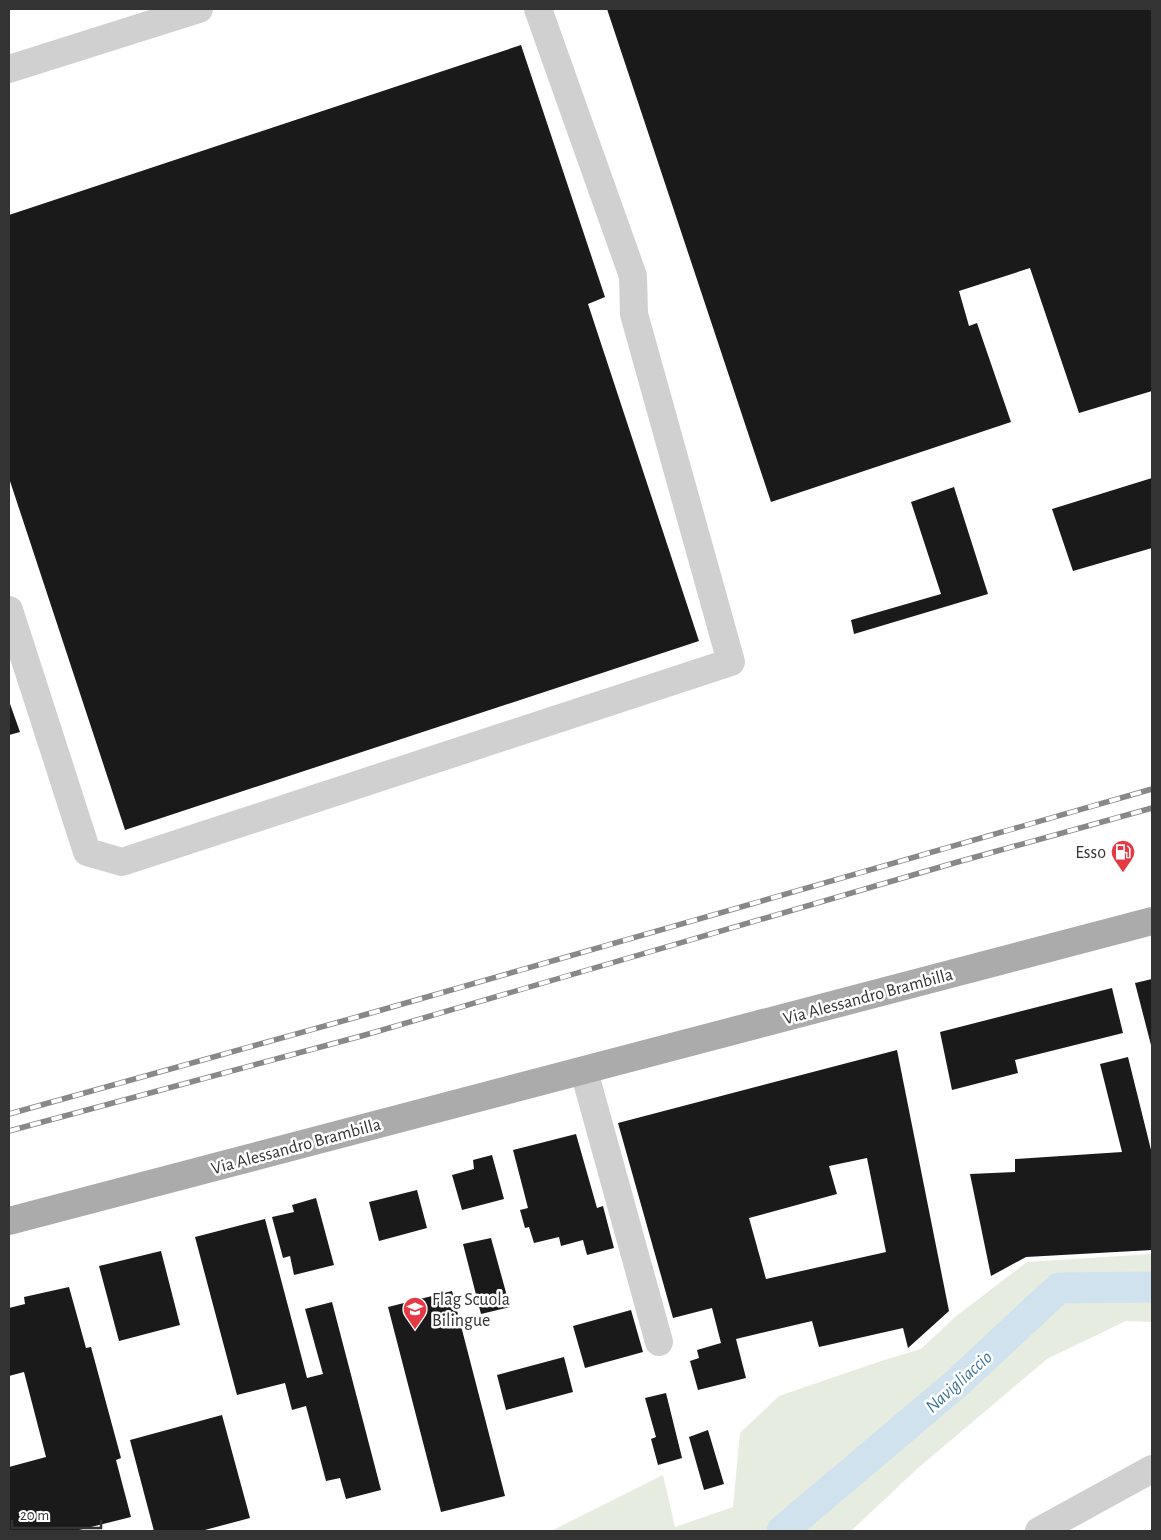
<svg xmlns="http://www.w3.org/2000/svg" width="1161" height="1540" viewBox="0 0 1161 1540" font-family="'Alegreya Sans',sans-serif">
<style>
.green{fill:#e6ecdf}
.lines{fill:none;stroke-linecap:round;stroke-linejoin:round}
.canal{stroke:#cfe2ee;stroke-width:31}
.building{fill:#1a1a1a;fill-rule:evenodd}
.minor{stroke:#d0d0d0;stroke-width:28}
.major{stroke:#ababab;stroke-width:28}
.rail-casing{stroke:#888;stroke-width:5.5}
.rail{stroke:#fff;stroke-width:4;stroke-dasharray:11;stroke-linecap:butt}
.labels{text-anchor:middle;stroke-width:5;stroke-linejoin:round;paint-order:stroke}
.poi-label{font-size:18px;fill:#333;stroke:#fff;text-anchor:end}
.street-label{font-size:18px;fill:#333;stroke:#fff}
.water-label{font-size:19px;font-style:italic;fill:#3f7597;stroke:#fff}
</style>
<rect width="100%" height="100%" fill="#fff"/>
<path class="green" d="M1152 1254V1322L1126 1321 1047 1359 918 1468 851 1531H553V1530L663 1475 675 1527 733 1507 740 1433 779 1396 878 1362 921 1349 955 1317 1027 1262Z"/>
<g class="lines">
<path class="canal" d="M782 1531 957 1383 1059 1288 1152 1287"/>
</g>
<path class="building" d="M607 9H1152V391L1079 413 1030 268 959 291 969 326 977 323 1011 422 771 502Z
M521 45 605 297 588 304 699 641 125 830 9 478V215Z
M1152 478V548L1073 571 1052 509Z
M954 487 988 594 854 634 851 620 941 594 911 502Z
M9 701 20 732 9 735Z
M1152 979V1049L1135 983Z
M1112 988 1123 1033 1015 1060 1018 1073 952 1090 940 1032Z
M897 1050 949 1311 908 1348 903 1328 819 1347 812 1321 736 1339 746 1378 698 1390 690 1361 699 1358 697 1350 721 1343 712 1308 673 1318 618 1123ZM867 1158 886 1252 766 1279 749 1218 837 1194 829 1166Z
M1128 1057 1152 1154V1250L1026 1257 991 1276 970 1174 1015 1172V1159L1122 1152 1100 1064Z
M576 1134 597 1208 603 1206 614 1248 587 1255 583 1240 561 1246 559 1237 534 1243 529 1227 525 1228 520 1210 528 1208 513 1150Z
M492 1155 504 1199 462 1210 452 1175 474 1169 473 1160Z
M417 1190 427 1228 379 1241 369 1202Z
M316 1198 334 1265 294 1275 290 1256 283 1258 272 1217 294 1212 292 1205Z
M265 1219 307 1378 323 1374 305 1309 332 1302 381 1490 346 1499 340 1478 326 1481 306 1406 292 1410 285 1383 237 1395 195 1237Z
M491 1238 510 1307 481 1314 463 1244Z
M161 1251 180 1325 119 1341 99 1266Z
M69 1287 86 1348 91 1347 121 1458 116 1460 131 1517 75 1531H9V1467L46 1457 24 1372 9 1376V1308L25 1304 24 1297Z
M452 1291 505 1496 441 1512 388 1307Z
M631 1310 643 1352 585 1368 573 1326Z
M564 1357 573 1392 506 1410 497 1375Z
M666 1393 682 1458 658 1465 651 1439 656 1437 645 1398Z
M222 1415 250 1518 201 1531H154L130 1440Z
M708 1430 724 1484 704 1490 689 1437Z"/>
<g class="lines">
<path class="minor" d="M9 69 199 9
M9 610 87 852 122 862 731 662 634 314 633 276 538 9
M584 1071 659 1342
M1039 1531 1152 1469"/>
<path class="major" d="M9 1221 1152 921"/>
<defs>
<path id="rail" d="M9 1114 364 1015 1152 789
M9 1131 365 1035 954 863 1152 808"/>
</defs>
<use href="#rail" class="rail-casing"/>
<use href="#rail" class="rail"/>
</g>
<defs>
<symbol id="fuel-pin" viewBox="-11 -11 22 30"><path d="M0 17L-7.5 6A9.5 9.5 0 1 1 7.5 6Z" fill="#e63946" stroke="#fff"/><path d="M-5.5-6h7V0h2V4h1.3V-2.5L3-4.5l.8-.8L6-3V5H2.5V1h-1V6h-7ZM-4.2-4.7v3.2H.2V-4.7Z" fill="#fff"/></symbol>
<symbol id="school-pin" viewBox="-11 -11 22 30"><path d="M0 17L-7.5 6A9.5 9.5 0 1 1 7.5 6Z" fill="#e63946" stroke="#fff"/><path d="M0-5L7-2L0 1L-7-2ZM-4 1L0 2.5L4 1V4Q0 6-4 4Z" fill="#fff"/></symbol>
</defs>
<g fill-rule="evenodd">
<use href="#fuel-pin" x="1109" y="838" width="28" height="38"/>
<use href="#school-pin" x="401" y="1295" width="28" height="38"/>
</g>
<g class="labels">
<g class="poi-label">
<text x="1106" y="858">Esso</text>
<text x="432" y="1305" text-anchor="start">Flag Scuola<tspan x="432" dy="21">Bilingue</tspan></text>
</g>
<g class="street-label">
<text transform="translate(868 996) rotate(-15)" y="6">Via Alessandro Brambilla</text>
<text transform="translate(296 1146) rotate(-15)" y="6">Via Alessandro Brambilla</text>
</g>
<g class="water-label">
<text transform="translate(958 1381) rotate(-42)" y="7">Navigliaccio</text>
</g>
</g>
<rect width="1161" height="1540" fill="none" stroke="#333333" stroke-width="20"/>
<path d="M12 1520v8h89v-8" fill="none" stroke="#333333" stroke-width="2.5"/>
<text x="20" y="1520" font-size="15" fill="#333333" stroke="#ffffff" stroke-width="4" paint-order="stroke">20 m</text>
</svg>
